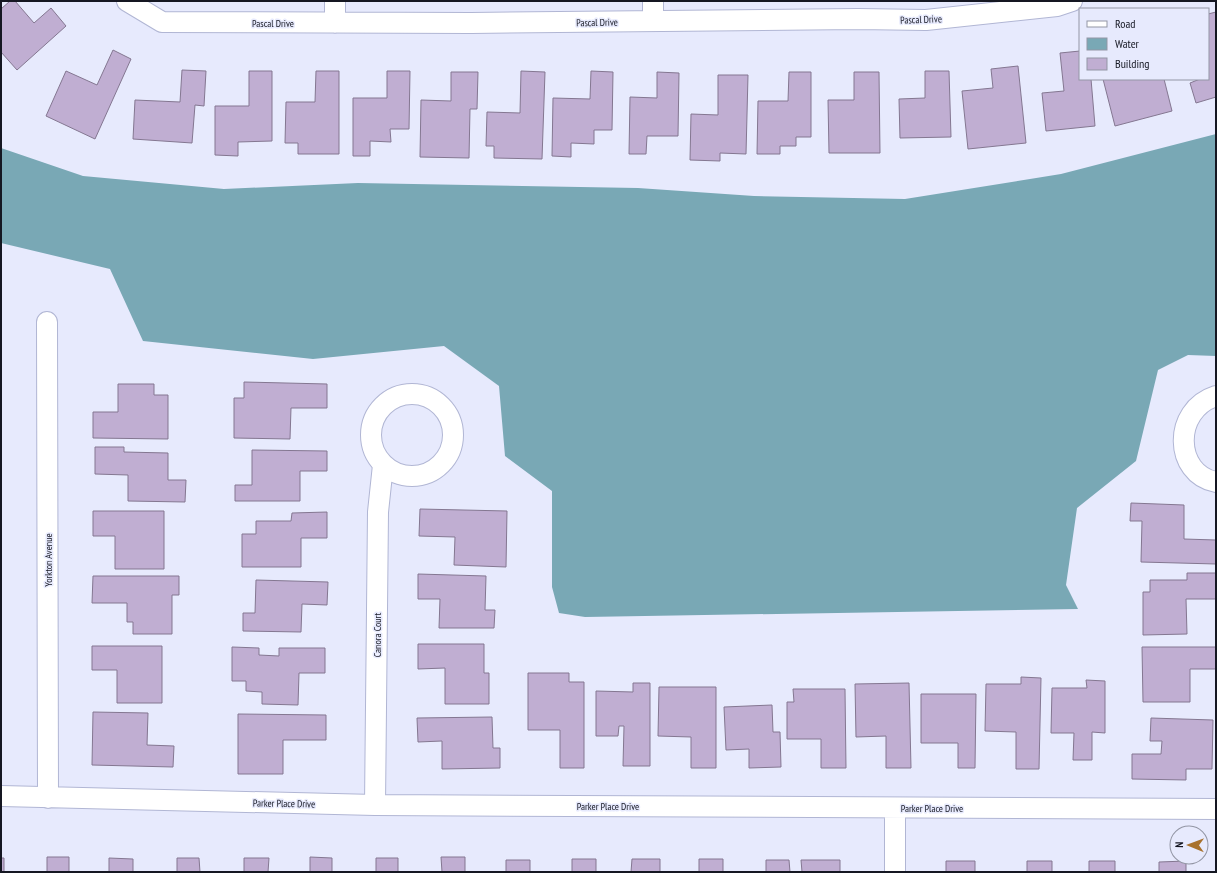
<svg xmlns="http://www.w3.org/2000/svg" width="1217" height="873" viewBox="0 0 1217 873" font-family="'PT Sans Narrow',sans-serif">
<style>
.water{fill:#79a8b5}
.building{fill:#c0aed2;stroke:#847791}
.lines{fill:none;stroke-linecap:round;stroke-linejoin:round}
.street-casing{stroke:#b1b6d4;stroke-width:22}
.street{stroke:#fff;stroke-width:20}
.labels{text-anchor:middle;stroke-width:3;stroke-linejoin:round;paint-order:stroke}
.street-label{font-size:10px;fill:#151722;stroke:#e7eafd}
</style>
<rect width="100%" height="100%" fill="#e7eafd"/>
<path class="water" d="M1216 134V356L1188 355 1158 370 1136 461 1077 508 1066 585 1078 609 585 617 559 613 552 587V491L505 456 499 386 444 346 313 359 143 341 110 269 1 243V148L83 176 224 189 358 183 638 188 754 196 905 199 1061 174Z"/>
<path class="building" d="M10 1H15L34 23 51 8 66 26 17 70 1 52V9Z
M1216 12V97L1196 103 1190 83 1200 79H1208V14Z
M113 50 131 59 95 139 46 116 66 71 97 85Z
M1080 51V79H1091L1095 126 1046 131 1042 93 1064 91 1060 53Z
M1018 66 1026 143 968 149 962 91 993 88 991 69Z
M182 70 206 71 204 106 195 105 192 143 133 139 135 100 180 102Z
M249 71H272V141L238 142V156L215 155V106H249Z
M316 71H339V154H298V143H285L286 102H315Z
M387 71H410L409 129H390L391 142 370 141V156H353V98H387Z
M521 71 545 72 542 159 494 158V146H486L487 112 520 113Z
M591 71 613 72 612 130H594V144L571 143V157L552 156 553 98 590 99Z
M925 71H949L951 137 900 138 899 99 925 98Z
M451 72H478L477 109H470L469 158 420 157 421 100 451 101Z
M657 72 679 73 678 136H647L646 154H629L630 97 657 98Z
M789 72H811V137H796V146H780V154H757L758 101H788Z
M854 72H879L880 153H829L828 100H854Z
M718 75H748L746 154 720 153V161L690 160 691 114 718 115Z
M1103 79H1164L1172 111 1115 126Z
M244 382 327 384V408H291L290 439 234 438V398H244Z
M118 384H154V395H168V439L93 438V412H118Z
M95 447H124V452L168 453V480H186L185 502 128 501V475L95 474Z
M252 450 327 451V471H300V501H235V485H252Z
M1131 503 1184 505V539L1216 540V564L1141 562 1142 521H1130Z
M420 509 507 511 506 567 454 565 455 537 419 536Z
M93 511H164V569H115V536H93Z
M327 512V538H301V567H242V534H256V521H291L292 513Z
M1187 573H1216V599H1186L1187 634 1143 635V592H1150V580H1187Z
M418 574 486 576 485 610H495L494 628H439L440 599H418Z
M93 576H179V595H172V634H133V622H127V603H92Z
M256 580 328 582 327 605 302 604 301 632 243 631V613H255Z
M418 644H484V673H489V704H445V668L418 669Z
M92 646H162V703H117V670H92Z
M232 647 259 648V655L279 656V648H325V673H299L298 705 262 704V692L246 691V681H232Z
M1142 647H1216V669H1190V702H1143Z
M528 673H569V682H584V768H560V730H528Z
M1021 677 1041 678 1039 769H1016V732L985 731 986 684H1021Z
M1086 680 1105 681V733L1092 732V760H1073L1074 733H1051L1052 688H1087Z
M633 683H650V766H623L624 726H619L618 736H596V691L633 692Z
M909 683 911 768H886V736L856 737 855 684Z
M659 687H716V768H691V737L658 736Z
M793 689H845L846 768H821V739H787V702H794Z
M921 694H976L975 768H958V743H921Z
M772 705 773 732H780L781 767 749 768V749L726 750 724 707Z
M93 712 148 713 147 745 174 746 173 767 92 765Z
M238 714 326 715V740H283V774H238Z
M492 717 493 748H500V768L442 769V741L418 742 417 718Z
M1151 718 1213 720 1212 769H1186V780L1132 779V754H1161L1162 741H1150Z
M47 857H69V872H47Z
M310 857 332 858V872H310Z
M441 857H465V872H442Z
M1 858H4V872H1Z
M109 858 133 859V872H109Z
M177 858H199L200 872H177Z
M244 858H269L268 872H244Z
M376 858H398V872H376Z
M572 859H596V872H572Z
M632 859H660V872H631Z
M699 859H723V872H699Z
M506 860H530V872H506Z
M766 860H789L790 872H766Z
M801 860H840V872H802Z
M946 861H975V872H946Z
M1027 861H1052V872H1027Z
M1089 861H1115V872H1089Z
M1186 861V872H1159V862Z"/>
<g class="lines">
<defs>
<path id="street" d="M127 1 162 22 471 23 858 19 926 20 1057 6 1072 1
M653 21V1
M335 23V1
M47 322 48 798
M371 435a41 41 0 1 1 82 0a41 41 0 1 1-82 0Z
M1216 396C1172 410 1174 474 1216 482
M1 796 375 805 1216 809
M375 805 378 512 383 465
M895 872V808"/>
</defs>
<use href="#street" class="street-casing"/>
<use href="#street" class="street"/>
</g>
<g class="labels">
<g class="street-label">
<text transform="translate(921 19) rotate(-2)" y="4">Pascal Drive</text>
<text transform="translate(597 22) rotate(-1)" y="4">Pascal Drive</text>
<text x="273" y="27">Pascal Drive</text>
<text transform="translate(48 560) rotate(-90)" y="4">Yorkton Avenue</text>
<text transform="translate(377 635) rotate(-90)" y="4">Canora Court</text>
<text transform="translate(284 803) rotate(1)" y="4">Parker Place Drive</text>
<text x="608" y="810">Parker Place Drive</text>
<text x="932" y="812">Parker Place Drive</text>
</g>
</g>
<rect width="1217" height="873" fill="none" stroke="#151722" stroke-width="4"/>
<rect x="1079" y="8" width="130" height="72" fill="#e7eafd" stroke="#9396a5"/>
<rect x="1087" y="21" width="20" height="6" fill="#ffffff" stroke="#9396a5"/>
<text x="1115" y="28" font-size="12" fill="#151722">Road</text>
<rect x="1087" y="38" width="20" height="12" fill="#79a8b5" stroke="#9396a5"/>
<text x="1115" y="48" font-size="12" fill="#151722">Water</text>
<rect x="1087" y="58" width="20" height="12" fill="#c0aed2" stroke="#9396a5"/>
<text x="1115" y="68" font-size="12" fill="#151722">Building</text>
<g transform="translate(1189 845) rotate(271)"><circle r="19" fill="#e7eafd" stroke="#9396a5"/>
<path d="M0-3L7 15L0 10L-7 15Z" fill="#a8712d"/>
<text y="-6" font-size="11" font-weight="bold" text-anchor="middle" fill="#151722">N</text>
</g>
</svg>
